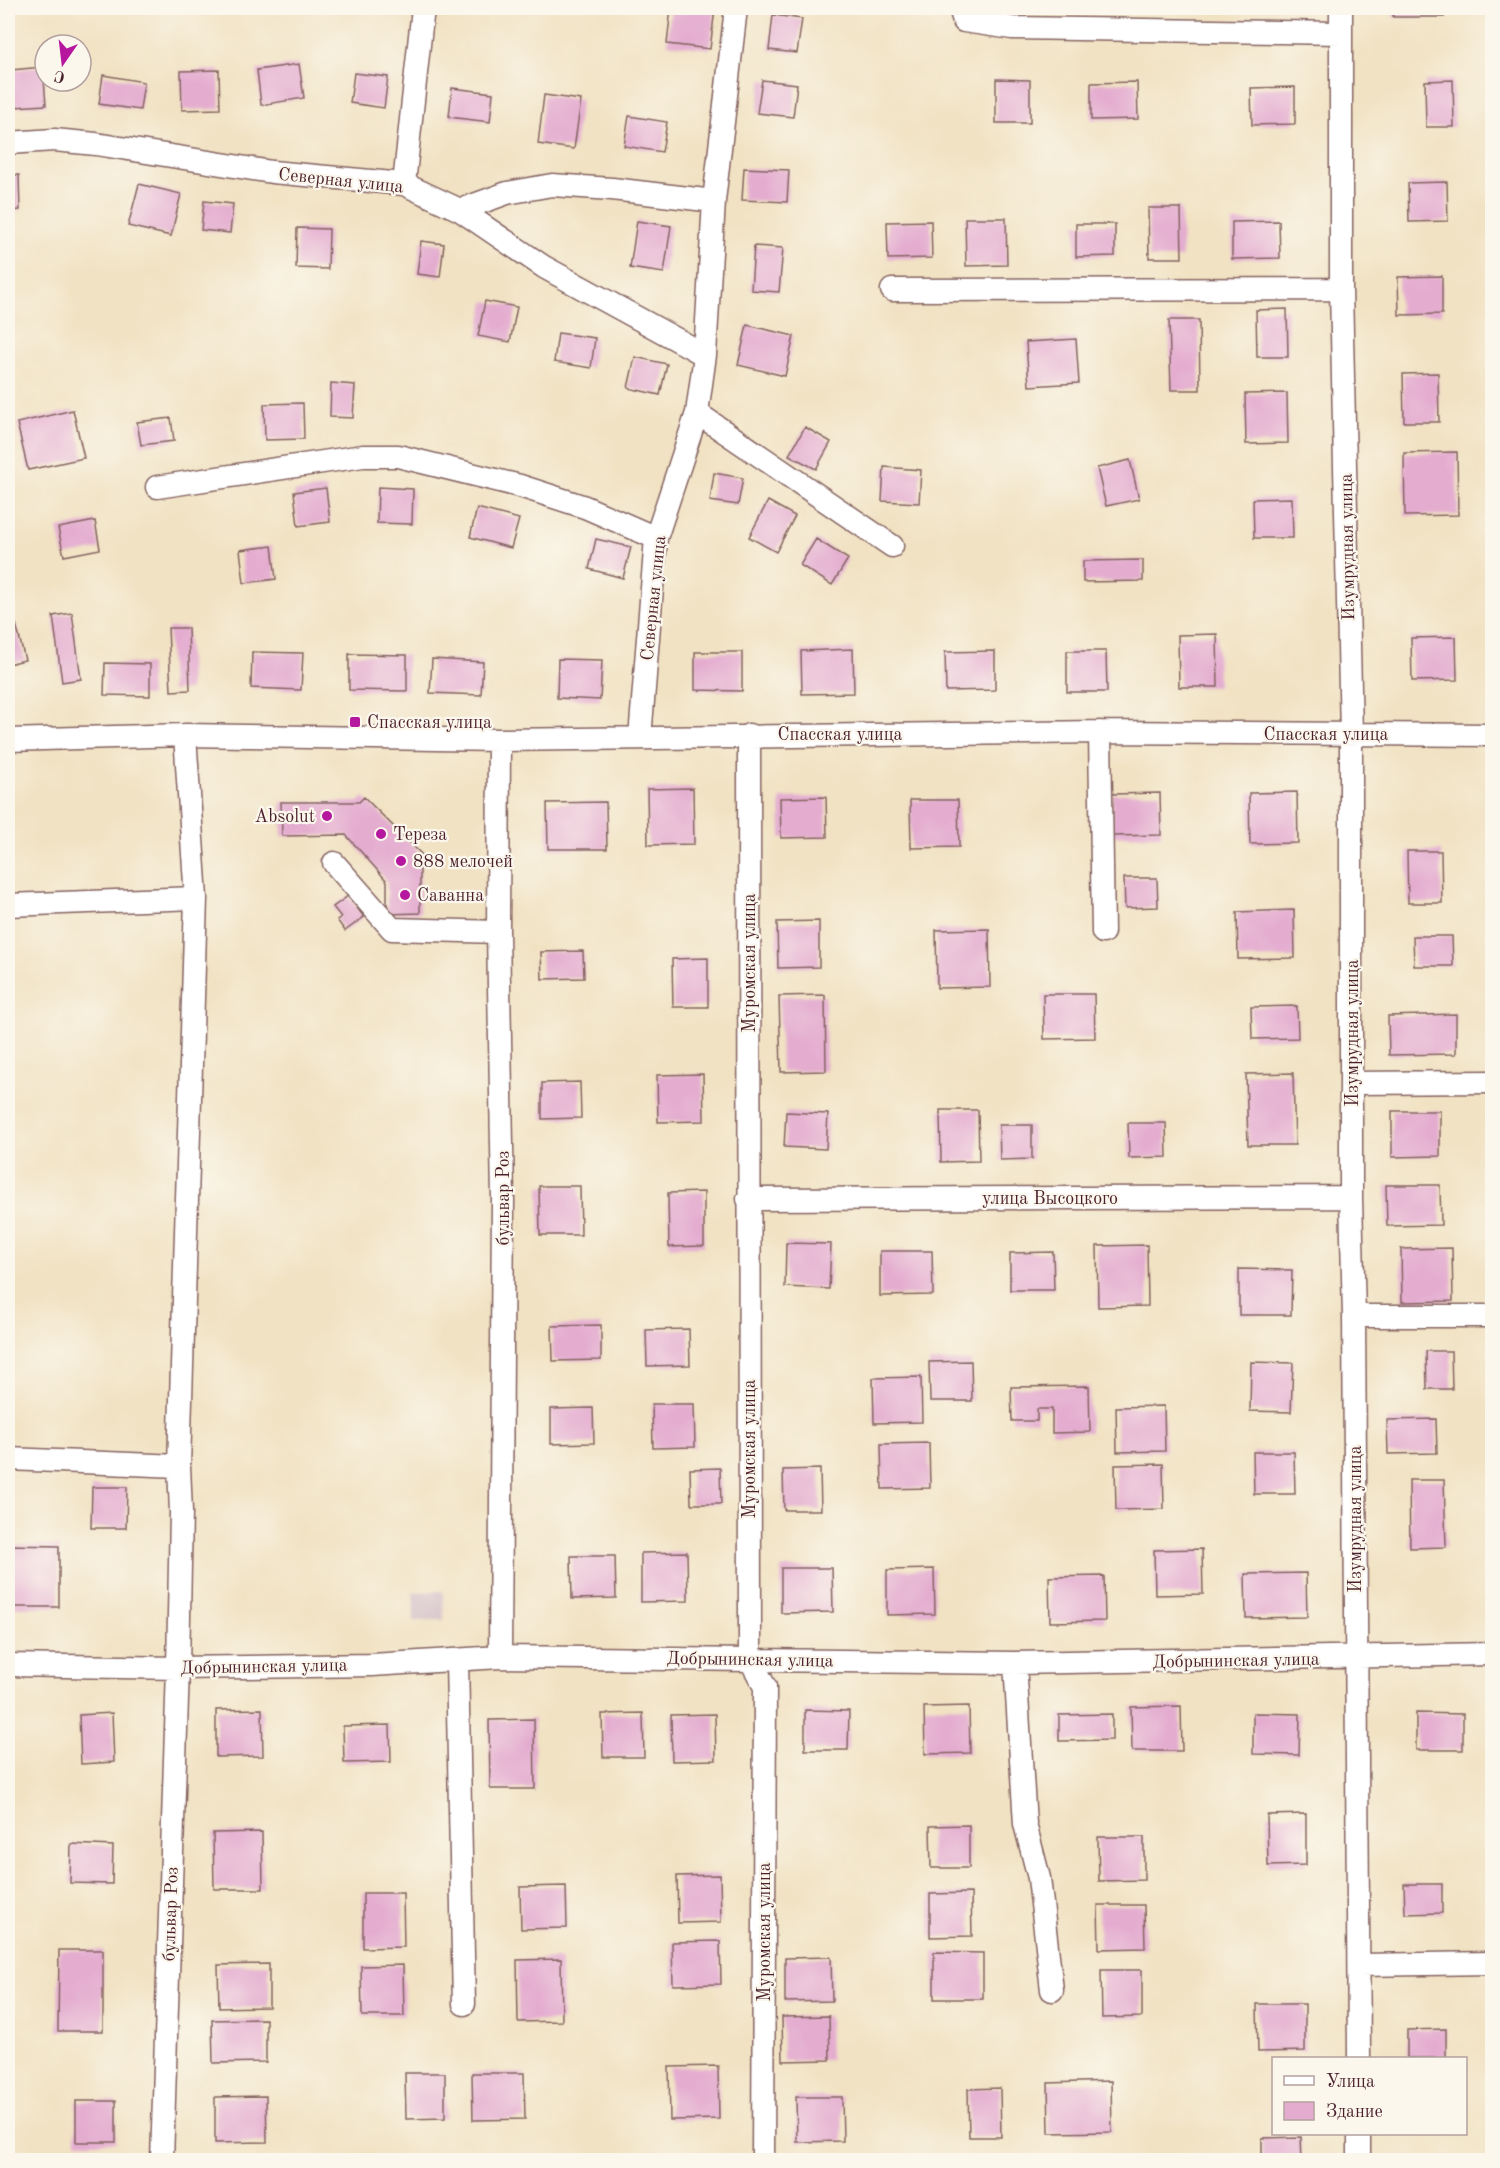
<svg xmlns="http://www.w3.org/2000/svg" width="1500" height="2168" viewBox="0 0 1500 2168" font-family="'Old Standard TT',serif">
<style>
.industrial{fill:#d2bdc6}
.building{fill:#e4add0}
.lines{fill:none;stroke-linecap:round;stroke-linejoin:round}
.minor-casing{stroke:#846360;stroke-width:25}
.minor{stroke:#fff;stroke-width:22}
.poi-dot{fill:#b5179e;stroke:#fbf7ec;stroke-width:2}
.labels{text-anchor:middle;stroke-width:4.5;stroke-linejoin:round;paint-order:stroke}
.street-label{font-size:18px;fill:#4a1f2b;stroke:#fbf7ec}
.poi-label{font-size:18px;fill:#4a1f2b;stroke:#fbf7ec;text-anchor:start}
</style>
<rect width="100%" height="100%" fill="#fbf7ec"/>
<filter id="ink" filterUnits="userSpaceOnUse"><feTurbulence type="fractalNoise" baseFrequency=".0167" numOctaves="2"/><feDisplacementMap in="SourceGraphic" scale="12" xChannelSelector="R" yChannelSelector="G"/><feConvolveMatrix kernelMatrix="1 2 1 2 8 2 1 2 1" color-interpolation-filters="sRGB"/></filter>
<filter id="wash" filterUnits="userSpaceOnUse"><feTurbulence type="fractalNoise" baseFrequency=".008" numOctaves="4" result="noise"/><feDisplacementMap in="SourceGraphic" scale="24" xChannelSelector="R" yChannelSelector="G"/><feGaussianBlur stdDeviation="1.35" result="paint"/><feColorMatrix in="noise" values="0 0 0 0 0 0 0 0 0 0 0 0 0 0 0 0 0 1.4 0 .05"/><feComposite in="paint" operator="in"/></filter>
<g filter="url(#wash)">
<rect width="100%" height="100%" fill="#f1e2c3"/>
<path class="industrial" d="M443 1591 444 1620 414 1621 413 1592Z"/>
<g id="blocks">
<path class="building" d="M104 8H121L120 11 103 9Z
M671 8 715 9 710 49 667 44Z
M1393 8H1444V17H1393Z
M773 15 802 19 797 53 769 50Z
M299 64 304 98 261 105 257 70Z
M43 67 46 105 15 107 11 70Z
M219 70 220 109 182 110 181 71Z
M354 73 388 77 384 108 350 103Z
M103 75 144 82 140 110 99 104Z
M996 79 1030 80V123H996Z
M762 80 797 84 793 117 757 113Z
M1453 80 1454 127H1426L1425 81Z
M1137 82 1138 119 1091 120V83Z
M1295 87V124L1252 125 1251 88Z
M452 88 493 93 490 122 449 117Z
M544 95 581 100 574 149 538 144Z
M629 116 667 122 662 152 624 146Z
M744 168 789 170 787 202 742 200Z
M8 175H19L20 210 8 211Z
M1447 182 1448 221 1409 222 1408 183Z
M139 184 181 194 171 236 128 226Z
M204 201 233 204 230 233 201 230Z
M1148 208H1181L1182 258H1149Z
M965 218H1006L1007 265 966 266Z
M637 221 671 226 664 273 630 268Z
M931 221 932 258 888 259 887 222Z
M1279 221 1280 258 1232 259V222Z
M1076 224H1115V256L1076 257Z
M297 228 329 229 328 269 296 268Z
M421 241 444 244 440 277 417 274Z
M754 246 783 248 779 292 751 290Z
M1442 276V314L1399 315 1398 277Z
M485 301 517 307 510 342 478 336Z
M1287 309 1288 357H1257L1256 310Z
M1169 320H1199L1200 390H1171Z
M747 325 794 336 785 376 738 365Z
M558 333 595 338 591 368 554 362Z
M1076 339 1079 383 1029 386 1026 342Z
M635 357 667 364 660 395 628 388Z
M1438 373 1439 422H1404L1403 374Z
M331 383 355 385 353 418 330 417Z
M1287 393 1288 443 1246 444 1245 394Z
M303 403 304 439 265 440 264 404Z
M73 410 84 458 28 470 17 423Z
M171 418 174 441 141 445 137 422Z
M805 427 831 442 816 469 789 455Z
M1457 452 1458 515 1405 516 1404 453Z
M1130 460 1139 499 1106 506 1097 468Z
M884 467 921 470 919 503 882 501Z
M714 473 743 478 738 505 710 501Z
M378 487 413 489 412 524 377 523Z
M326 488 330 522 298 526 294 492Z
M1292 498 1293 538H1254L1253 499Z
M768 501 795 516 776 552 749 537Z
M477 508 519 519 511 548 470 537Z
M95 521 100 549 64 556 58 528Z
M596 539 631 547 623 578 589 569Z
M816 539 848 559 832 585 800 565Z
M272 546 276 579 244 583 240 550Z
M1143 560V581L1083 582V561Z
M72 613 81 679 62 682 53 616Z
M16 624 25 660 8 664V626Z
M168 628H188L190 690 171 691Z
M1217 634 1218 687H1179L1178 635Z
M1456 637 1457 680 1412 681 1411 638Z
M853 649 854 693 802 694 801 651Z
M995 651V690L946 691 945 652Z
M1067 651H1106L1107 692H1067Z
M252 652 303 653 301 690 251 688Z
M695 652H742V691L695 690Z
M349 654 407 655V691L349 690Z
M432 659 483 662 481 695 430 693Z
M558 659 602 660 600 700 557 698Z
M105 663 150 664V696L104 695Z
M693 788 694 844 648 845 647 789Z
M1297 792 1298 843 1250 844 1249 793Z
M1160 793 1161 835 1113 836 1112 794Z
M364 797 427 860 420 865V913L387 914V881L346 835 282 836 281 802H359Z
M826 797 827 837 781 838 780 798Z
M910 800H958L959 847 911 848Z
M606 802 607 849H548L547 803Z
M1407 851H1441L1442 903H1408Z
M1124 878H1157L1158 907 1125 908Z
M348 896 364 917 345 931 337 920 341 917 333 907Z
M1294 910 1295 958 1238 959 1237 912Z
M819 921V967L778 968 777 922Z
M989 929 990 987 937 988 936 930Z
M1413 936H1452L1453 966H1414Z
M583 951 584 978 542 979 541 952Z
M708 958V1007H673L672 959Z
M1043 994H1094L1095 1038 1044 1039Z
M825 995 826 1071 781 1072 779 996Z
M1297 1006 1298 1038 1252 1039 1251 1007Z
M1456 1014V1054L1389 1055 1388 1016Z
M1293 1073 1295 1145H1248L1246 1074Z
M703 1074 704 1121 658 1122 657 1075Z
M580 1082 581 1118 542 1119V1083Z
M940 1110H978L979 1161 941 1162Z
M1392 1111H1440V1156L1392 1157Z
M786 1112 828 1114 826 1149 784 1147Z
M1128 1123H1166L1167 1157 1129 1158Z
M999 1125H1032V1159L1000 1160Z
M1386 1185H1440L1441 1225 1387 1226Z
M539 1186H580L581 1235H540Z
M704 1192V1246L669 1247 668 1193Z
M786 1243 831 1244 829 1289 785 1287Z
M1147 1245 1148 1306 1098 1307 1097 1246Z
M1452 1248 1453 1301 1402 1302 1401 1249Z
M880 1251H932L933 1295 880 1296Z
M1053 1252 1054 1290H1010V1253Z
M1239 1269 1292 1270 1291 1315H1239Z
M601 1325V1360L553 1361 552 1326Z
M689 1329 690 1365 647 1366 646 1330Z
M1426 1351H1451L1452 1389H1427Z
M971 1361 972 1401H930L929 1362Z
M1251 1362 1293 1363 1291 1412 1250 1411Z
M921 1377 922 1422 874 1423 873 1378Z
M1089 1386 1090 1432 1052 1433V1409H1037V1421H1012L1011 1387Z
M652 1404H694L695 1447 653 1448Z
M1164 1406 1165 1451 1117 1452 1116 1407Z
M593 1408 594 1443 551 1444V1409Z
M1436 1419 1437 1453 1388 1454 1387 1420Z
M929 1443 930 1488 882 1489 881 1444Z
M1253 1452H1294L1295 1494H1254Z
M1163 1464 1164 1509 1116 1510 1115 1465Z
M720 1468 721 1504H691L690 1469Z
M820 1469 821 1510H784L783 1470Z
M1409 1480H1444L1446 1547 1410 1548Z
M92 1487H127L126 1528H91Z
M8 1545 59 1546V1607H8Z
M1202 1549 1203 1594 1155 1595 1154 1550Z
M687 1552 688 1601 641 1602V1553Z
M571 1556H615L616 1598 572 1599Z
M781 1568H832L833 1612 781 1613Z
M934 1569 935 1614 887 1615V1570Z
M1306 1573 1307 1617 1246 1618 1245 1574Z
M1104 1576 1105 1621 1050 1622 1049 1577Z
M969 1706 970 1753 925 1754 924 1707Z
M1181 1706 1182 1751H1132L1131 1707Z
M262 1709 263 1756 216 1757V1710Z
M805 1710 849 1711 848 1750H805Z
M112 1713 114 1762 81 1764 79 1715Z
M643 1713 644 1757H603L602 1714Z
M1253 1713 1300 1714 1299 1755 1253 1754Z
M1416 1713 1463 1714V1750H1416Z
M715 1714 716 1760 672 1761 671 1715Z
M1112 1714V1740L1059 1741V1715Z
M534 1719 535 1789H490L489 1720Z
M390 1725 391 1762 344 1763 343 1726Z
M1306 1814V1865L1268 1866 1267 1815Z
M969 1825V1868H931L930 1826Z
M262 1832 263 1889H214L213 1833Z
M1098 1837H1144V1880L1099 1881Z
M71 1844 113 1846 112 1884 70 1883Z
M720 1875 721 1922 678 1923 677 1876Z
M1404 1884H1442V1913L1405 1914Z
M566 1886 567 1928 521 1929 520 1887Z
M363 1893H403L404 1947 363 1948Z
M971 1893 972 1936 930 1937V1894Z
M1098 1905H1144L1145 1948 1099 1949Z
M720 1941 721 1984 673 1985 672 1942Z
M59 1950H103V2031H58Z
M934 1952 983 1953V1999H934Z
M831 1957 832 2001 785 2002V1958Z
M561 1959 562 2021 518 2022 517 1960Z
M269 1964V2007L219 2008 218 1965Z
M403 1965 404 2016H362L361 1966Z
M1101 1970H1142V2017L1102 2018Z
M1257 2004H1305V2051L1258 2052Z
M829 2016 830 2060 783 2061 782 2017Z
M266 2019V2062L213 2063 212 2020Z
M1446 2029V2058H1407V2030Z
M718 2066 719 2119 670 2120 669 2067Z
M405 2073H445V2118L406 2119Z
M472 2073H524L525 2119 473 2120Z
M1111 2081 1112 2132 1049 2133 1048 2083Z
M1000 2088 1001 2137H969L968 2089Z
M266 2096 267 2142 215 2143V2097Z
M796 2097H842L843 2141 797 2142Z
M76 2101H116V2142H76Z
M1301 2137 1302 2160H1262V2138Z"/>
</g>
</g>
<g filter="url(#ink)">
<use href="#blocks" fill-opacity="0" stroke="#846360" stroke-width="1.5"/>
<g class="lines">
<defs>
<path id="minor" d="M960 8 964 21 1012 28 1341 33
M1341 8V289L1351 734V1197L1354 1316 1359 2058
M8 143 54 140 96 144 272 172 404 184 460 210 544 267 705 355 697 413 656 538 640 738
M404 184 423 8
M460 210 507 193 552 185 612 189 714 201
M892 290 1341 289
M705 355 714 201 736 8
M697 413 892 546
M157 487 363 456H398L520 486 585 507 656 538
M1100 732 1103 932
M749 735 750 1659 765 1687 763 2160
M8 740 185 735 499 740 1100 732 1492 735
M499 740 498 932 503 1199 500 1657
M334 863 392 929 498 932
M8 905 196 898
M1352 1083 1492 1082
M748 1199 1351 1197
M1354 1316H1492
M8 1459 179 1466
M457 1660 464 2004
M1015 1663 1025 1824 1039 1878 1052 1990
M8 1665 178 1668 372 1665 500 1657 1015 1663 1492 1654
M1359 1965 1492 1963
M162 2160 178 1668 181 1512 179 1466 196 898 185 735
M1359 2160V2134"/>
</defs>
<use href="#minor" class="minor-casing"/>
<use href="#minor" class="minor"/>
</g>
</g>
<g class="poi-dot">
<rect x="349" y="716" width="12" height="12" rx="3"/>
<circle cx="327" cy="816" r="6"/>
<circle cx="381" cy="834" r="6"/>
<circle cx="401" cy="861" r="6"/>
<circle cx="405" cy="895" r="6"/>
</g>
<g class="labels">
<g class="street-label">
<text transform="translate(341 180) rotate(6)" y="6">Северная улица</text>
<text transform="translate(1347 547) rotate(-91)" y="6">Изумрудная улица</text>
<text transform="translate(653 598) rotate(-84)" y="6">Северная улица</text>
<text x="840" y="740">Спасская улица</text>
<text x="1326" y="740">Спасская улица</text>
<text transform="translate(749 963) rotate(-90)" y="6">Муромская улица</text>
<text transform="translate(1352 1033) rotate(-90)" y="6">Изумрудная улица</text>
<text transform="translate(503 1198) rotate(-90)" y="6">бульвар Роз</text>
<text x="1050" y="1204">улица Высоцкого</text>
<text transform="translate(749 1449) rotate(-90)" y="6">Муромская улица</text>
<text transform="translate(1355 1519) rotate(-90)" y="6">Изумрудная улица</text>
<text transform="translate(750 1659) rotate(1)" y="6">Добрынинская улица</text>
<text transform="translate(1236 1660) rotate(-1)" y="6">Добрынинская улица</text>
<text transform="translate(264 1666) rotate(-1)" y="6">Добрынинская улица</text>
<text transform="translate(170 1914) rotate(-88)" y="6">бульвар Роз</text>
<text transform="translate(764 1932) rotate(-90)" y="6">Муромская улица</text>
</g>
<g class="poi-label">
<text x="367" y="728">Спасская улица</text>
<text x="315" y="822" text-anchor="end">Absolut</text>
<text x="393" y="840">Тереза</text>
<text x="413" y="867">888 мелочей</text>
<text x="417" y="901">Саванна</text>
</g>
</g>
<rect width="1500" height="2168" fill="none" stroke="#fbf7ec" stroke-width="30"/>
<rect x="1272" y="2057" width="195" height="78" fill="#fbf7ec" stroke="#b4a19f" stroke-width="1.5"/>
<rect x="1284" y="2076" width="30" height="9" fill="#ffffff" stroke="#b4a19f" stroke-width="1.5"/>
<text x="1326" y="2087" font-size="18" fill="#4a1f2b">Улица</text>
<rect x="1284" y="2102" width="30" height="18" fill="#e4add0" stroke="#b4a19f" stroke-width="1.5"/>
<text x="1326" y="2117" font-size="18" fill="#4a1f2b">Здание</text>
<g transform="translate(63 63) rotate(194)"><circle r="28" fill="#fbf7ec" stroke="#b4a19f" stroke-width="1.5"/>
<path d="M0-4.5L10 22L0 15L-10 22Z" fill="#b5179e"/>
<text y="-9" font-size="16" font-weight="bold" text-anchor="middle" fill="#4a1f2b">С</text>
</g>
</svg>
